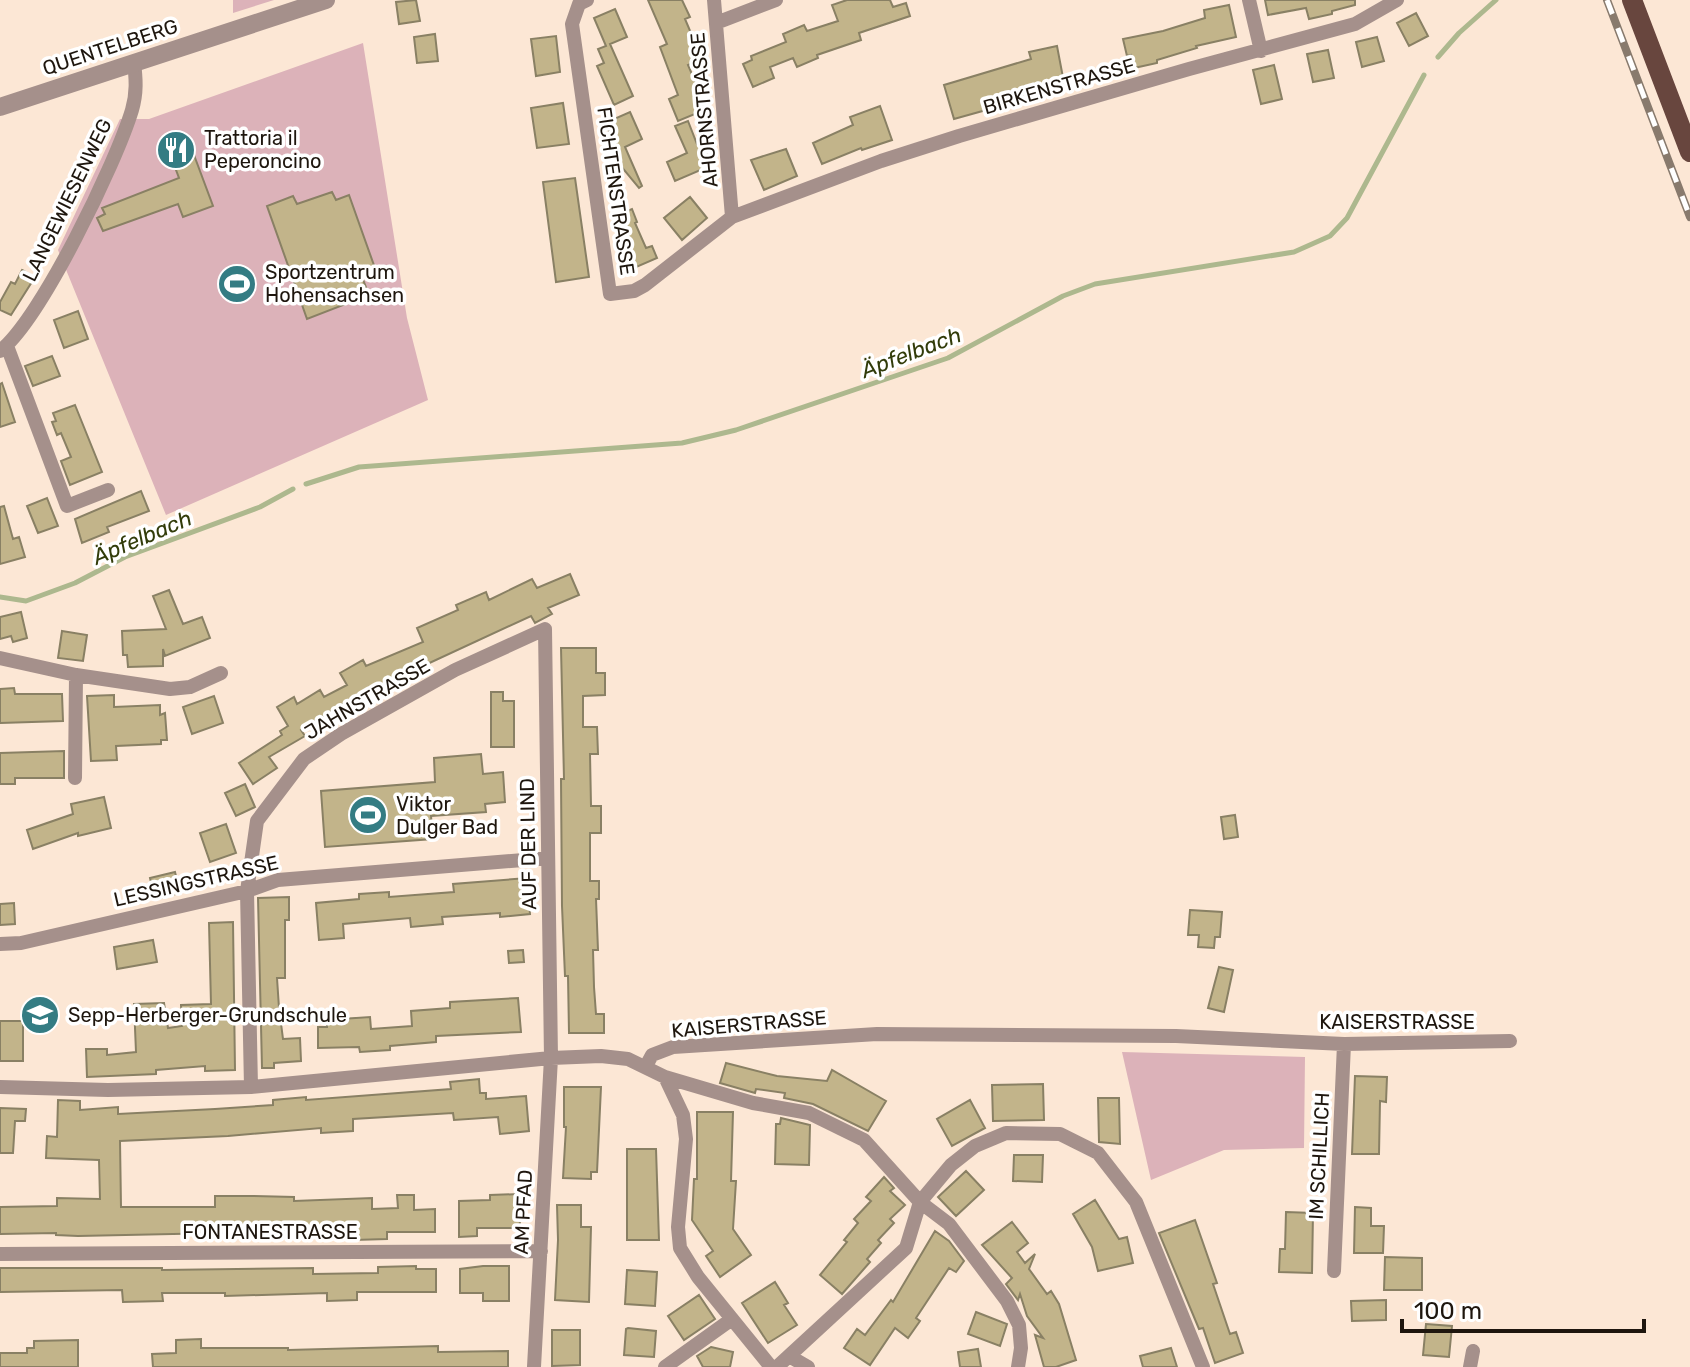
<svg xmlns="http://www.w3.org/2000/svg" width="1690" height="1367" viewBox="0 0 1690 1367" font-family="Rubik,sans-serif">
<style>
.green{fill:#dcb2b9}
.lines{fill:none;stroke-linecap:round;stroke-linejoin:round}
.stream{stroke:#adb88e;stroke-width:5}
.building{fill:#c2b48a;stroke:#898064;stroke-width:2}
.minor{stroke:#a5908b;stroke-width:14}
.tertiary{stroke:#a5908b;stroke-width:18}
.primary{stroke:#68463e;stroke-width:20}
.rail-casing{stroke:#887a6d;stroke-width:8}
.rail{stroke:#fff;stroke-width:5;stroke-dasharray:15;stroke-linecap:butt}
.labels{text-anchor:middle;stroke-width:7;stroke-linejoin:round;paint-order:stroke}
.street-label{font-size:20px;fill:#1e160e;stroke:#fff}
.poi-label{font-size:20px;fill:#1e160e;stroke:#fff;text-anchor:start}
.water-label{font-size:22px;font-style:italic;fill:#323c0a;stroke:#fff}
</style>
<rect width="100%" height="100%" fill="#fce7d5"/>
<path class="green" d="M233 0H274L233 13Z
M363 43 407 318 428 400 166 515 58 250 120 119H149Z
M1122 1052 1305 1057 1304 1148 1224 1150 1151 1180Z"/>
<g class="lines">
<path class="stream" d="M1438 57 1459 33 1496 0
M306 484 359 467 682 443 736 430 948 358 1063 296 1095 284 1294 252 1330 236 1347 218 1424 75
M0 597 26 601 75 583 125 557 260 507 293 489"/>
</g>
<path class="building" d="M416 0 420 21 399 24 396 2Z
M648 0H682L690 17 685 19 702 59 688 65 707 109 678 121 669 99 678 95 660 47 667 44Z
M847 0H890L893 7 906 3 910 16 859 33 861 40 817 55 818 58 797 67 793 58 770 67 774 78 753 87 743 64 752 60 751 56 786 42 783 34 804 25 807 31 838 21 832 5Z
M1265 0H1355V5L1332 11V14L1309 19 1306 8 1268 15Z
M1229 5 1236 37 1196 46 1197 48 1157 60V63L1134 68 1131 55 1127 56 1123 39 1163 31 1205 18 1204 10Z
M615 9 627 37 610 44 633 96 614 105 597 66 604 63 598 49 606 46 594 18Z
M1416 13 1428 36 1409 46 1397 23Z
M435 34 438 61 417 63 414 37Z
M556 36 560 72 536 76 531 39Z
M1377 37 1384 61 1362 67 1356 42Z
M1057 46 1065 88 954 119 944 85 1031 59 1029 52Z
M1328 50 1334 78 1313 82 1307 54Z
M1274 65 1282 99 1261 104 1253 70Z
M563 103 569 144 537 148 531 108Z
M880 106 892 140 862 150 861 148 822 164 813 143 853 125 850 117Z
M630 112 642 139 625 147 642 186 639 188 610 153 618 150 605 123Z
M688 121 697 144 703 141 710 166 675 181 667 162 687 153 675 126Z
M188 139 213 206 183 217 178 204 103 231 97 218 105 214 102 208 179 178 167 146Z
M786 149 797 176 764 190 751 160Z
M575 178 589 277 556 282 543 182Z
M332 192 336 200 349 195 376 271 362 277 369 295 307 319 267 206 293 196 297 204Z
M690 197 707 218 682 240 664 218Z
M632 209 637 222 635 223 646 248 652 246 657 258 634 268 619 233 624 231 617 215Z
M22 270 35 277 11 315 0 310V302L11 282 15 284Z
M78 311 88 339 64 348 54 320Z
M52 356 60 376 33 386 25 366Z
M2 383 15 422 0 427V384Z
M75 405 102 472 70 485 61 461 71 457 61 433 57 435 52 422 56 421 53 413Z
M141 491 149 511 107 527 109 532 82 543 75 519Z
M47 498 58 526 38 533 27 506Z
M4 506 13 539 19 537 25 557 0 564V507Z
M570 574 579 595 548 608 552 614 535 623 531 616 410 672 412 675 389 684 356 702 354 697 301 730 305 736 269 757 277 768 253 784 239 763 282 735 280 731 288 726 277 707 294 697 297 704 320 690 324 697 347 685 340 673 363 660 366 666 423 642 417 628 458 610 456 605 486 592 489 600 532 579 537 588Z
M169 590 183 624 202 617 210 638 165 656 163 649V666L128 667 127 655H123L122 631 166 629 153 596Z
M21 612 27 638 13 642 11 636 0 639V617Z
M62 631 87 635 83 661 58 658Z
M561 648H596V673H605V695L583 696V727H597L598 754H590L591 806H601V833H590V881H599V899H596L598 950H593L594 987 596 1014H604V1033H569L568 976H565L562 906 561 779H564Z
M14 688 15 694H62L63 721 0 723V689Z
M491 692H503V701H514V747H491Z
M114 695V707L160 705V715L165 713 167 740H161V744L116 746 117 760 91 761 87 696Z
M214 696 223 723 192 734 183 707Z
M64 751V778H15V784H0V753Z
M481 754 483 774 503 772 505 802 485 804 486 812 431 816 433 839 325 847 321 791 435 782 434 758Z
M245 784 255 807 236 816 225 793Z
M104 797 111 828 78 836V833L33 849 27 830 73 814 71 804Z
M1235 815 1238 837 1224 839 1221 817Z
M226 824 236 853 210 862 200 833Z
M175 872 180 893 155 899 150 878Z
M527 878 530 914 500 917V913L442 917 443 924 411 927 410 918 343 924 344 938 319 940 316 903 359 899V894L389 892V897L454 892 453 884Z
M289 897V920H285V978H277L279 1008 283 1039 300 1038 301 1061 274 1063V1068H262L258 898Z
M14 903 15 924 0 925V904Z
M1190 910 1222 912 1220 937H1215L1214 948 1198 947 1199 935H1188Z
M233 922 235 1070 205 1071V1066L156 1070V1074L87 1077 86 1049H107V1055L136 1052 134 1004 164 1003 168 1028 182 1026 181 1005 211 1004 209 923Z
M153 940 157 962 117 969 114 947Z
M523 950 524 962 509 963 508 951Z
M1219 967 1233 970 1224 1012 1208 1008Z
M518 998 521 1032 436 1036V1042L390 1046V1050L360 1052 359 1047 318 1048V1027H327V1020L370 1017 371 1029 412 1026 411 1011 450 1008V1002Z
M0 1021H23V1061H0Z
M726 1063 777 1076 827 1081 832 1070 886 1101 868 1131 813 1104 784 1098 785 1093 756 1089 755 1093 720 1083Z
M1355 1076 1387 1077 1386 1102 1380 1101 1379 1154H1352Z
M479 1079 480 1093H486V1099L526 1096 529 1131 500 1134 498 1117 454 1120 453 1113 353 1119V1131L321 1133V1128L228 1136 120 1141 121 1207H215V1196H251L294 1197V1201L372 1198V1209L398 1208 397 1195H414V1210L435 1209V1232H387V1239L354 1240V1230L78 1236 56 1235V1233L0 1234V1207L57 1206V1198L100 1199 99 1160 46 1158 47 1136 57 1137 58 1100 80 1101V1110L118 1107V1114L215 1109 273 1105V1100L306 1097V1100L451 1089 450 1082Z
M1043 1084 1044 1120 993 1121 992 1085Z
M564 1087H601L597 1172H591V1179L563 1178 566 1127H564Z
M1098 1098H1119L1120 1144 1099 1142Z
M970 1100 985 1128 952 1146 937 1119Z
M0 1108 26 1109 25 1121H15L13 1153H0Z
M697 1112H733L731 1181H736L733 1229 751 1255 720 1277 706 1256 713 1251 692 1220 694 1179H697Z
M781 1118 810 1125 809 1165 775 1164 776 1124H780Z
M627 1149H656L659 1240H627Z
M1014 1155H1043L1042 1182 1013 1181Z
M966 1171 984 1190 956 1216 938 1197Z
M884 1177 894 1188 890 1191 905 1205 890 1219 894 1223 878 1240 881 1243 867 1259 870 1262 842 1294 820 1275 847 1242 844 1240 858 1223 854 1219 871 1201 866 1197Z
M519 1194 520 1228H477V1236L459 1237V1201L490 1200V1195Z
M1095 1200 1119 1239 1127 1237 1133 1263 1098 1271 1092 1247 1073 1214Z
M557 1205H581V1227H591L589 1302 555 1300 558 1240Z
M1355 1207 1371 1208V1226H1384L1383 1253H1354Z
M1286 1212 1313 1213 1312 1273 1279 1272 1280 1249H1285Z
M1195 1220 1217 1283 1213 1284 1230 1334 1236 1332 1243 1353 1215 1363 1203 1328 1199 1329 1159 1233Z
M1012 1222 1028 1243 1017 1252 1025 1263 1035 1254 1029 1269 1047 1294 1051 1291 1059 1304 1076 1360 1056 1367H1044L1035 1335 1043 1338 1027 1316 1020 1294 1018 1300 1006 1284 1012 1278 982 1245Z
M935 1231 949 1241 964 1261 956 1272 949 1268 916 1318 920 1321 908 1338 895 1328 870 1365 844 1348 857 1329 865 1335 891 1300 893 1302Z
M1385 1257 1422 1258V1290H1384Z
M416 1266V1269H436V1292H357V1300L327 1301V1293L225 1296V1293H162L163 1301 123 1302 122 1290 0 1292V1268H162V1270L313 1268V1274L378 1273V1267Z
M483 1266H509V1301H483V1293H460V1269Z
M627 1270 657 1272 655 1306 625 1304Z
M775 1282 788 1303 784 1305 797 1325 768 1343 742 1303Z
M699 1295 715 1319 684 1340 668 1316Z
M1386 1300V1320L1352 1321 1351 1301Z
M976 1312 1007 1324 1000 1346 968 1334Z
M1426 1324 1452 1326 1449 1357 1423 1355Z
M628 1328 656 1331 654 1357 624 1355 626 1329Z
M552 1330H580V1365L552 1366Z
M201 1339V1348H288V1350L438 1346V1352L508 1351V1367H153L152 1354 176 1353V1340Z
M78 1340V1367H0V1353H27V1348H34V1341Z
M711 1347 733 1352 730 1367H703L697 1356Z
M1171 1348 1177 1367H1143L1140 1356Z
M978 1349 981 1367H960L958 1352Z"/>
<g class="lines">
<path class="minor" d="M587 0 579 4 572 24 610 294 634 291 645 285 732 217 881 161 959 136 1189 69 1355 24 1397 0
M714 0 732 217
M1249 0 1261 51
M716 23 776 0
M7 346 67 506 108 490
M0 351C41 319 116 163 132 110 137 93 136 79 134 62
M0 658 76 675 170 689 190 687 221 673
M75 778 76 675
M0 944 21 943 247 891 278 880 548 858
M646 1066 652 1055 673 1047 877 1034 1176 1036 1344 1044 1510 1041
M665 1077 753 1103 809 1113 864 1140 920 1202 949 1224 1007 1301 1019 1325 1021 1348 1018 1367
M0 1087 108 1090 251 1087 551 1058 601 1056 628 1059 665 1077 683 1115 686 1139 678 1227 680 1248 698 1277 771 1367
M251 1087 247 891 257 821 304 759 341 734 455 670 545 629 551 1058 534 1367
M0 1254 541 1251
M1334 1271 1344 1044
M789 1356 808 1367
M665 1367 732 1319
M777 1367 906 1248 920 1202 951 1165 975 1146 1006 1133 1060 1134 1098 1153 1136 1202 1203 1367
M1470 1367 1473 1351"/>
<path class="tertiary" d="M0 107 326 0"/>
<path class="primary" d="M1632 0 1690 152"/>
<defs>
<path id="rail" d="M1607 0 1690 217"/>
</defs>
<use href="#rail" class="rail-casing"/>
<use href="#rail" class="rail"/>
</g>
<defs>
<symbol id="restaurant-disc" viewBox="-11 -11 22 22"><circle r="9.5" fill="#347c83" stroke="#fff"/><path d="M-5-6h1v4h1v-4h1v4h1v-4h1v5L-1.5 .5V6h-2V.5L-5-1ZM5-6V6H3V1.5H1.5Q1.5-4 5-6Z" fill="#fff"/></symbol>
<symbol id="stadium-disc" viewBox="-11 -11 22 22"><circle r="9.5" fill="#347c83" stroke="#fff"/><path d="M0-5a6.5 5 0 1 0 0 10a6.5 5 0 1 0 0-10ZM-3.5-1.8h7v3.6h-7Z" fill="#fff"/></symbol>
<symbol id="school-disc" viewBox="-11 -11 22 22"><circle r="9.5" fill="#347c83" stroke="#fff"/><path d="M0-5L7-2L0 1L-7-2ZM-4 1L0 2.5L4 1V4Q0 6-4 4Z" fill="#fff"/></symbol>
</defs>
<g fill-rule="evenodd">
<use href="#restaurant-disc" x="154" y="128" width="44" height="44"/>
<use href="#stadium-disc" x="215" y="262" width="44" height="44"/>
<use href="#stadium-disc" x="346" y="793" width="44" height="44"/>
<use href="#school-disc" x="18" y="993" width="44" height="44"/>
</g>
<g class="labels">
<g class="street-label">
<text transform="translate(110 47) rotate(-18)" y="7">QUENTELBERG</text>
<text transform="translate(1059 86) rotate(-16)" y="7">BIRKENSTRASSE</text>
<text transform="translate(704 110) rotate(-95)" y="7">AHORNSTRASSE</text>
<text transform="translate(616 191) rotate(82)" y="7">FICHTENSTRASSE</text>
<text transform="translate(67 200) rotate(-64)" y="7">LANGEWIESENWEG</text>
<text transform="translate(367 699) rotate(-30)" y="7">JAHNSTRASSE</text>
<text transform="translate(528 844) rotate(-91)" y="7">AUF DER LIND</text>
<text transform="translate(196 881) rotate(-13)" y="7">LESSINGSTRASSE</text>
<text x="1397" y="1029">KAISERSTRASSE</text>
<text transform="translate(749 1024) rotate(-5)" y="7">KAISERSTRASSE</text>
<text transform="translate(1319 1156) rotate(-87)" y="7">IM SCHILLICH</text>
<text transform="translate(523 1212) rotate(-87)" y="7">AM PFAD</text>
<text x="270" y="1239">FONTANESTRASSE</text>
</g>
<g class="poi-label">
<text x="204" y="145">Trattoria il<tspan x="204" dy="23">Peperoncino</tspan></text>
<text x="265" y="279">Sportzentrum<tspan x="265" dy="23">Hohensachsen</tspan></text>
<text x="396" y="811">Viktor<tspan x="396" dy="23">Dulger Bad</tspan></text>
<text x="68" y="1022">Sepp-Herberger-Grundschule</text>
</g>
<g class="water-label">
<text transform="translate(911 352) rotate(-21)" y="8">Äpfelbach</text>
<text transform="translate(142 537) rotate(-23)" y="8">Äpfelbach</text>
</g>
</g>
<path d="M1402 1319v12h242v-12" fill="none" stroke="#1e160e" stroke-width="4"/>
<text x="1414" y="1319" font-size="24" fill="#1e160e" stroke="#ffffff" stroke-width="6" paint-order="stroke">100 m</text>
</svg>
